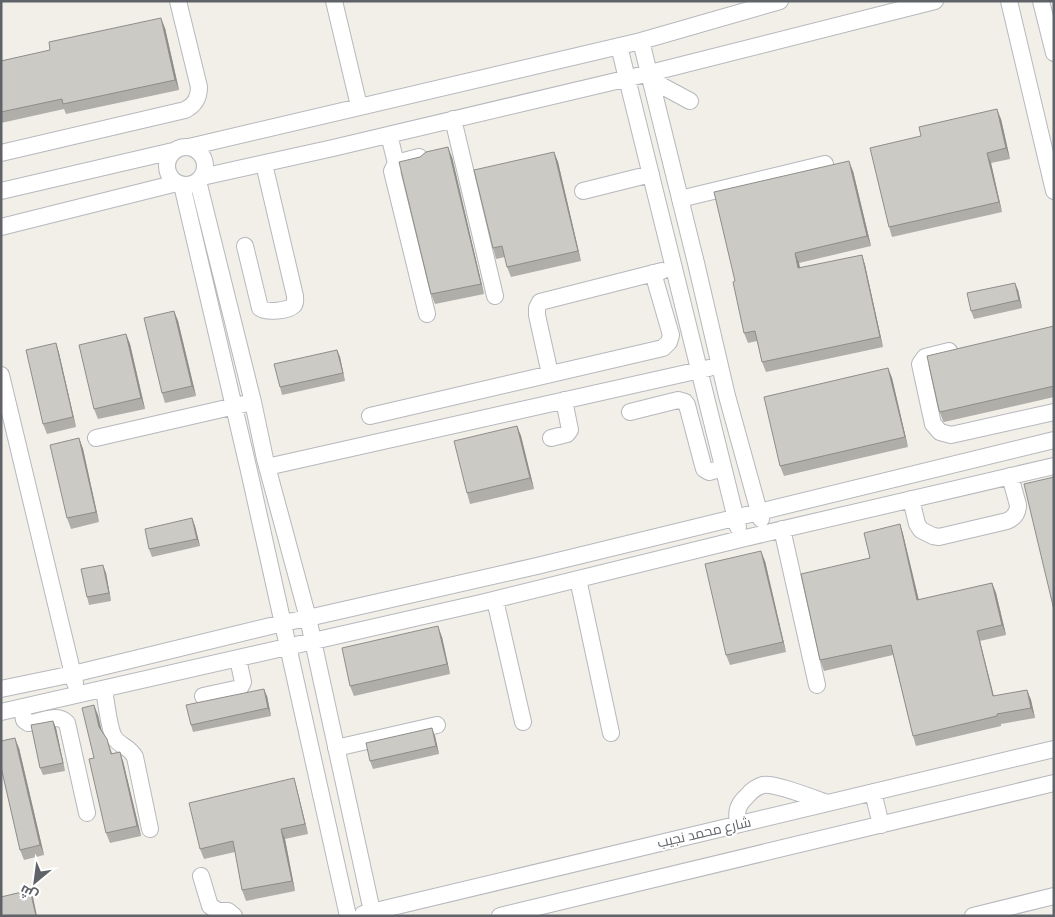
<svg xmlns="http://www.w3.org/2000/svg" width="1055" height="917" viewBox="0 0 1055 917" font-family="'Archivo Narrow',Cairo,sans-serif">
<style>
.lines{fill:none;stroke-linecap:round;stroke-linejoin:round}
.minor-casing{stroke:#b5b8bc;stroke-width:18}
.minor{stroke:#fff;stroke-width:16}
.wall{fill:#afaea9}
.shaded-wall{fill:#8f8d8a}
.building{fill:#cccac5;stroke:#8f8d8a}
.labels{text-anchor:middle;stroke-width:4;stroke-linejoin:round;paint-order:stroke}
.street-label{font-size:14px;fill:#5f6368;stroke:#fff}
</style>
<rect width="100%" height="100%" fill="#f1efe8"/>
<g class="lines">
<defs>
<path id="minor" d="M334 1 359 106
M1009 1 1054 191
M1041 1 1054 53
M641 41 696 263 727 396 761 519
M619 46 738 527
M651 80 690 101
M453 119 495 296
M389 135 396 163
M167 166a19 19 0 1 1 38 0a19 19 0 1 1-38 0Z
M189 147 641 41 780 1
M1 153 185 110C195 105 199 98 199 87L178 1
M419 157 396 163 392 171 427 314
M202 177 333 148 650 73 935 1
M198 181 253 402 265 459 308 618 373 916
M182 185 249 471 348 916
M1 191 173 151
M583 191 651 174
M680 199 825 164
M1 227 177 183
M245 246 260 308C267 313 288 311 294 305 296 301 295 300 295 296L264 164
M949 351 925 357 920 364 933 424 940 432 951 435 1054 412
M550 374 537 315V308L540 302 662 271
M1 375 75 683
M630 412 678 400 685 402 687 405 704 469 709 472 723 468
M370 416 663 348 669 342 671 335 653 273
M96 438 244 404
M551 438 567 434 570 430 564 400
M267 467 709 368
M911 499 917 524 921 530 933 536 939 537 1007 521C1014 518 1018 513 1018 505L1010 476
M782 529 817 685
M578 579 611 733
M495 600 523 722
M1 689 73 674 283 623 308 618 537 566 1054 440
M104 689C106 701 109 729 114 737 119 746 129 746 135 757L150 829
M203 696 240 688 243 682 238 659
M22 708 24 720 28 723C41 723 57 712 67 723L87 813
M1 712 485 602 741 539 1054 466
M336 748 437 725
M873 792 881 825
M738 824C736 812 737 805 747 796 751 791 756 787 763 785 775 783 813 798 827 803
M201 876 210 906 218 911H228L234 916
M363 914 1054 749
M500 916 1054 783
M973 916 1054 896"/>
</defs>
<use href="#minor" class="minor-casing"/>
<use href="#minor" class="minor"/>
</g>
<path class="wall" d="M165 28 179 90 66 114 64 109 1 123V61Z
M1001 119 1010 159 991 163 1002 212 892 237 889 227Z
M554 152 558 162 581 261 511 277 507 267 505 257 496 259 493 248Z
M420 157H452L484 294 435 304 431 294Z
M853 171 871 246 799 263 800 268 862 255 865 265 883 347 766 372 762 362 757 341 748 343 744 333 735 281Z
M1018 290 1022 308 974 319 971 311Z
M174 311 178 321 196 396 165 403 162 393Z
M1054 326V397L944 422 943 421 939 410Z
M126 334 130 344 145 409 98 419 94 409Z
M56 343 59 353 76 427 47 434 43 424Z
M337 350 340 357 345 381 282 395 280 387Z
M888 368 892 378 908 447 784 476 780 466Z
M517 426 521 436 534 489 470 504 467 493Z
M79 438 83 449 99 522 71 529 67 518Z
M192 518 195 526 200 546 152 557 149 549Z
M900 524 903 534 919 600 992 583 996 593 1006 635 980 641 994 696 1027 690 1031 700 1035 718 1001 724V726L916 746 913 736 893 655 824 671 820 660 870 558Z
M765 561 786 652 730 665 726 655Z
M106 573 111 601 89 605 87 597Z
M442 637 450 674 354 696 350 686Z
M267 696 271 716 193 732 191 725Z
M98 715 101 730 107 739 112 753 123 761 141 836 110 843 106 833Z
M53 721 56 728 65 771 43 775 40 768Z
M435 736 439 754 373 769 370 761Z
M19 748 44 855 24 860 20 850Z
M294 778 297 789 308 834 285 839 295 891 246 901 242 890 235 852 204 859 200 849Z"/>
<path class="shaded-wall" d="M161 18 165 28 179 90 175 80Z
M997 109 1001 119 1010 159 1006 148Z
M448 147 452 157 484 294 481 284Z
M554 152 558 162 581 261 578 251Z
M987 153 991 163 1002 212 999 202Z
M849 161 853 171 871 246 867 236Z
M795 253 799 263 802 278 798 268Z
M862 255 865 265 883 347 880 337Z
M1015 283 1018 290 1022 308 1019 300Z
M174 311 178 321 196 396 192 386Z
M126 334 130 344 145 409 141 398Z
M56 343 59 353 76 427 73 417Z
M337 350 340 357 345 381 343 373Z
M888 368 892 378 908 447 905 437Z
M517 426 521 436 534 489 530 478Z
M79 438 83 449 99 522 96 512Z
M192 518 195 526 200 546 197 539Z
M900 524 903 534 921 610 917 600Z
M761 551 765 561 786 652 783 642Z
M103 565 106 573 111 601 109 593Z
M992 583 996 593 1006 635 1002 625Z
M438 626 442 637 450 674 447 664Z
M977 631 980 641 996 706 993 696Z
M264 689 267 696 271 716 268 708Z
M1027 690 1031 700 1035 718 1031 708Z
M94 705 98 715 103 736 99 727Z
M53 721 56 728 65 771 63 763Z
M432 728 435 736 439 754 436 746Z
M15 738 19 748 44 855 40 845Z
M120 752 123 761 141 836 137 826Z
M294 778 297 789 308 834 305 824Z
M281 829 285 839 295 891 292 881Z
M30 890 33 897 37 916H36Z"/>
<path class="building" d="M161 18 175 80 63 104 62 99 1 112V61L50 50 49 42Z
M997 109 1006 148 987 153 999 202 889 227 870 148 921 136 919 127Z
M448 147 481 284 431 294 399 162 420 157 426 152Z
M554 152 578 251 507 267 502 246 493 248 474 170Z
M849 161 867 236 795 253 798 268 862 255 880 337 762 362 755 331 744 333 733 282 735 281 714 192Z
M1015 283 1019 300 971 311 967 293Z
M174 311 192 386 162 393 144 318Z
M1054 326V386L940 412 939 410 927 356Z
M126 334 141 398 94 409 79 345Z
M56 343 73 417 43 424 26 350Z
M337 350 343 373 280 387 274 364Z
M888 368 905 437 780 466 764 397Z
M517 426 530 478 467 493 454 441Z
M79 438 96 512 67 518 50 445Z
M1054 477V610L1024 484Z
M192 518 197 539 149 549 145 529Z
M900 524 917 600 992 583 1002 625 977 631 993 696 1027 690 1031 708 997 714V716L913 736 891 645 820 660 801 574 870 558 864 533Z
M761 551 783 642 726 655 705 564Z
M103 565 109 593 87 597 81 569Z
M438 626 447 664 350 686 342 648Z
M264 689 268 708 191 725 186 705Z
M94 705 99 727 107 739 111 754 120 752 137 826 106 833 89 759 94 758 82 708Z
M53 721 63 763 40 768 31 725Z
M432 728 436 746 370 761 366 743Z
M15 738 40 845 20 850 1 767V741Z
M294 778 305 824 281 829 292 881 242 890 233 841 200 849 189 803Z
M30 890 36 916H1V897Z"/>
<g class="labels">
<g class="street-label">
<text transform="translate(704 832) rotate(-13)" y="5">شارع محمد نجيب</text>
</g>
</g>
<rect width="1055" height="917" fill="none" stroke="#5f6368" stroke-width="5"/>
<g transform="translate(35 882) rotate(209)" stroke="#ffffff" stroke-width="4" paint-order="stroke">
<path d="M0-4L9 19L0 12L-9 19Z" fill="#5f6368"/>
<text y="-8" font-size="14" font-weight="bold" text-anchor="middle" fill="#5f6368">ش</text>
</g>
</svg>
